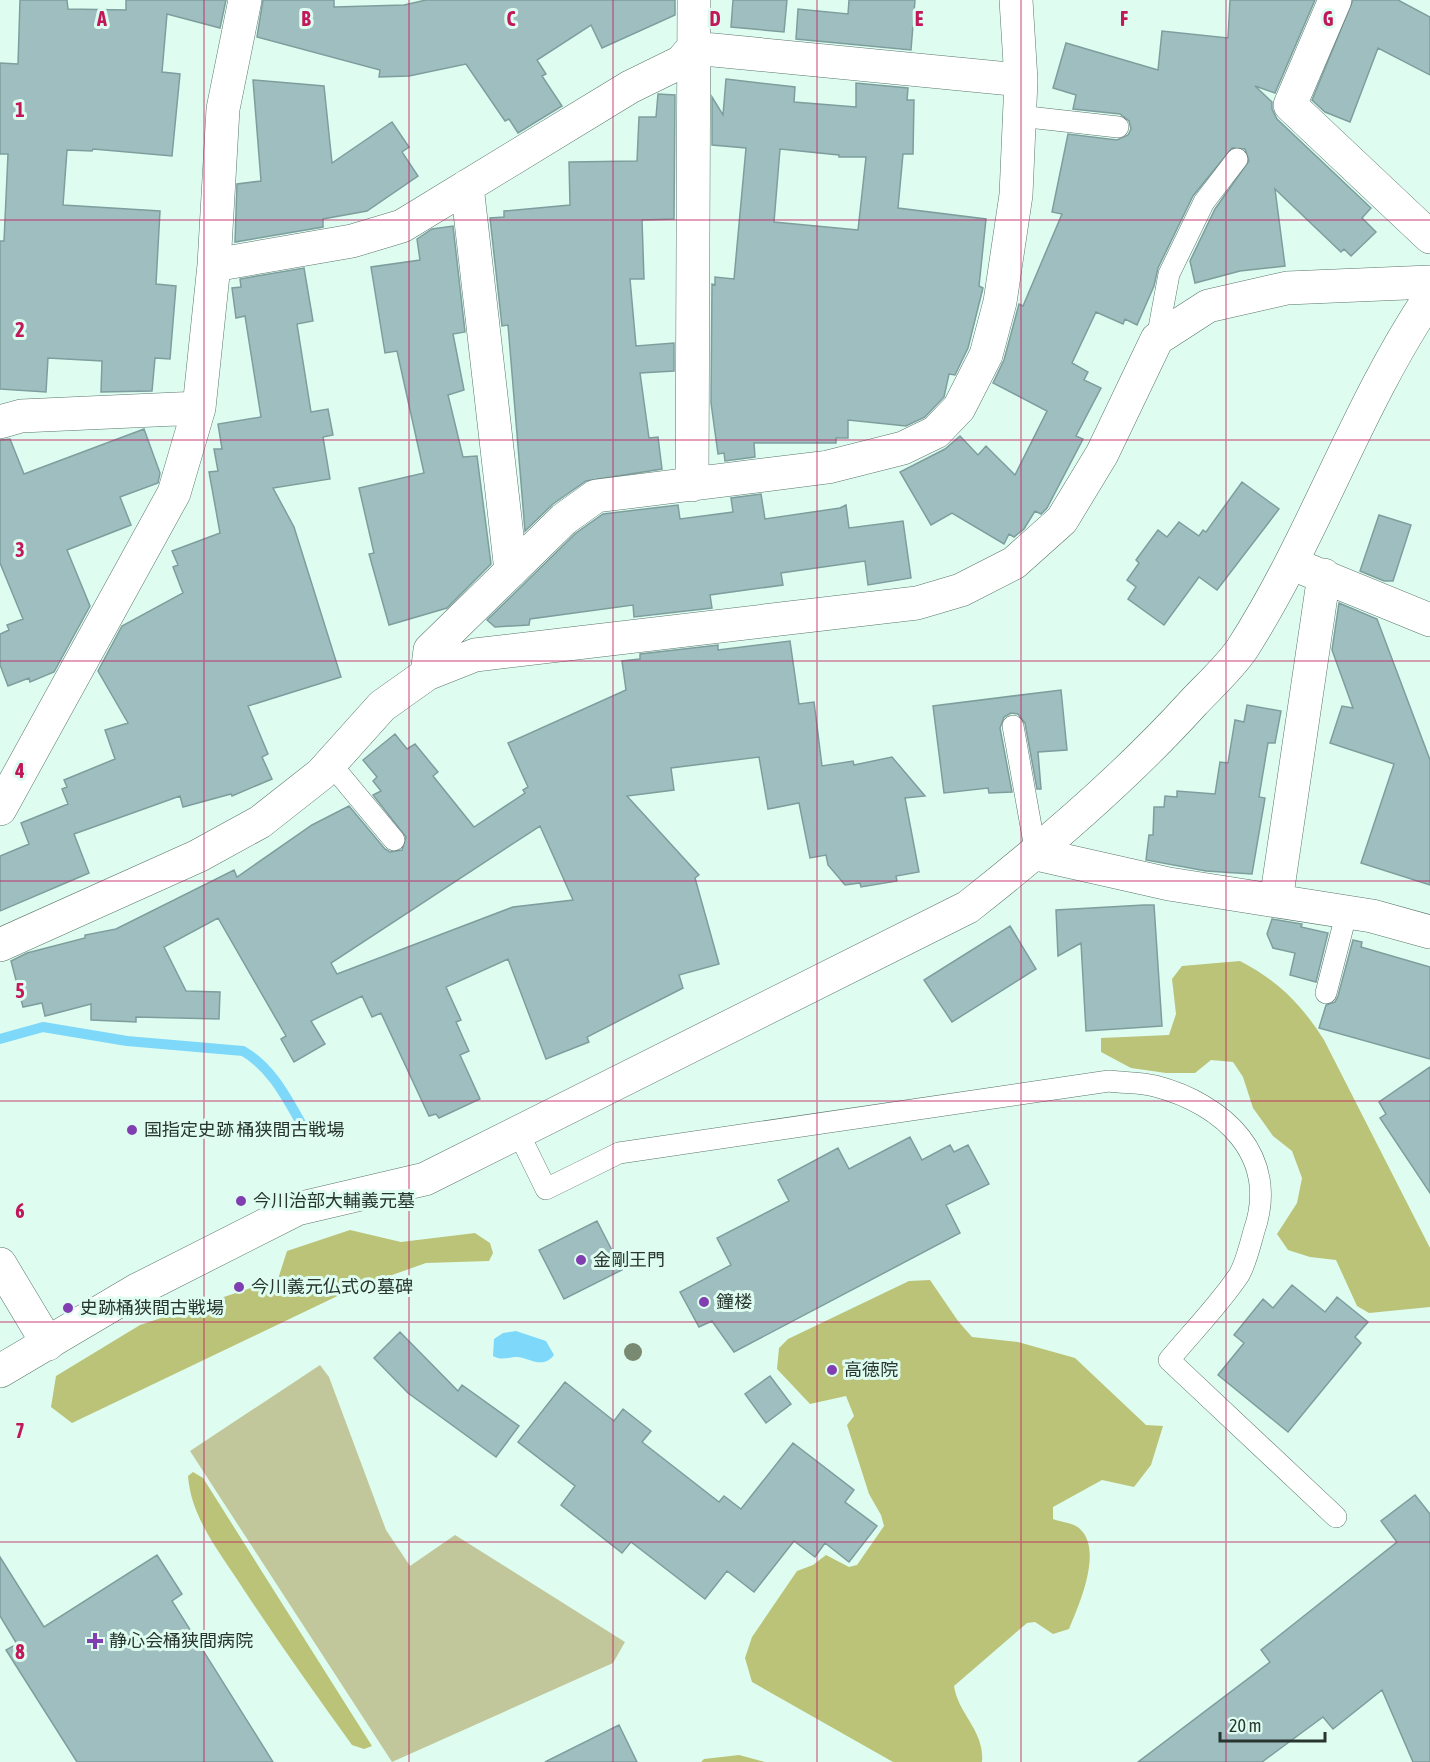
<svg xmlns="http://www.w3.org/2000/svg" width="1430" height="1762" viewBox="0 0 1430 1762" font-family="'Asap Condensed','Noto Sans JP',sans-serif">
<style>
.green{fill:#c1c79a}
.forest{fill:#bbc378}
.water{fill:#7ed8fa}
.lines{fill:none;stroke-linecap:round;stroke-linejoin:round}
.stream{stroke:#7ed8fa;stroke-width:10}
.building{fill:#9ebebf;stroke:#7e9e9e;stroke-width:1.5;fill-rule:evenodd}
.service-casing{stroke:#5a756b;stroke-width:22}
.minor-casing{stroke:#5a756b;stroke-width:34}
.tertiary-casing{stroke:#5a756b;stroke-width:34}
.service{stroke:#fff;stroke-width:21}
.minor{stroke:#fff;stroke-width:33}
.tertiary{stroke:#fff;stroke-width:33}
.tree{fill:#7a8a72}
.grid{fill:none;stroke:#c2185b;stroke-width:1.5;stroke-opacity:0.55}
.poi-dot{fill:#813eb1;stroke:#defdf0;stroke-width:2}
.labels{text-anchor:middle;stroke-width:6;stroke-linejoin:round;paint-order:stroke}
.poi-label{font-size:18px;fill:#293530;stroke:#defdf0;text-anchor:start}
.grid-label{font-size:20px;text-anchor:middle;font-weight:bold;fill:#c2185b;stroke:#defdf0;stroke-width:6;stroke-linejoin:round;paint-order:stroke}
</style>
<rect width="100%" height="100%" fill="#defdf0"/>
<path class="green" d="M320 1365 329 1377 386 1530 410 1566 455 1535 625 1642 613 1663 392 1762 190 1451Z"/>
<path class="forest" d="M1240 961C1277 980 1302 1005 1324 1040L1430 1248V1307L1369 1313 1357 1306 1336 1260 1310 1257 1288 1250 1277 1234 1297 1203 1302 1178 1292 1151 1273 1136 1253 1108 1243 1077 1233 1062 1211 1060 1195 1073H1166L1131 1068 1101 1052V1038L1169 1035 1176 1014 1172 979 1182 966Z
M350 1230 401 1242 475 1233 490 1243 493 1253 489 1261 426 1263 350 1290 72 1423 51 1407 56 1376 140 1325 278 1279 287 1251Z
M930 1280 958 1321 972 1337 1018 1342 1075 1358 1146 1425 1163 1426 1151 1465 1134 1487 1102 1480 1053 1507V1519C1061 1522 1073 1523 1079 1528 1104 1549 1079 1605 1069 1629L1053 1634 1035 1622 1027 1623 954 1686C958 1714 985 1731 982 1762H893L752 1682 745 1658 752 1637 797 1571 813 1565 826 1555 849 1567 857 1565 884 1526 881 1515 869 1494 847 1425 854 1416 846 1396 810 1404 777 1369 779 1348 788 1339 909 1281Z
M193 1472 203 1478 372 1746 364 1749 352 1745C315 1694 279 1643 244 1590 222 1555 191 1519 188 1476Z
M739 1755 765 1762H701L704 1759Z"/>
<path class="water" d="M516 1331 546 1341 554 1355C543 1369 531 1359 518 1357 508 1357 502 1361 493 1356L494 1339 503 1333Z"/>
<g class="lines">
<path class="stream" d="M0 1039 43 1027 127 1041 243 1051C273 1068 288 1101 305 1130"/>
</g>
<path class="building" d="M20 0H67L68 9 126 10V0H226L220 28 167 14 162 72 180 74 172 156 93 149 92 151 67 150 63 205 160 211 156 284 176 286 170 359 155 358 152 391 101 392 102 361 48 358 46 392 0 389V241H4L8 154H0V63L18 64Z
M263 0H334V7L404 5 426 0H675V15L602 48 591 25 537 60 546 74 542 76 562 106 518 133 509 119 505 121 466 64 409 76 379 77 380 70 257 37Z
M733 0H787L784 32 731 27Z
M849 0H915L911 50 796 39 798 9 848 14Z
M1230 0H1315L1275 93 1255 86 1272 102V109L1277 119 1371 208 1362 218 1376 232 1351 256 1344 249 1341 252 1275 189 1285 266 1240 271 1195 283 1190 261 1215 209 1249 161 1245 149 1232 148 1193 196 1158 268 1154 286 1137 325 1125 319 1123 324 1096 312 1072 363 1088 372 1084 380 1101 388 1076 436 1083 439 1047 508 1041 514 1035 511 1024 529 1014 537 1009 534 1004 544 952 513 931 525 900 472 945 449 960 436 978 455 986 446 1015 475 1047 411 993 383 1004 360 1019 304 1023 306 1062 214 1052 212 1068 134 1117 140 1128 135 1131 129 1129 121 1120 114 1073 109 1076 95 1053 88 1066 43 1158 70 1162 31 1228 38Z
M1353 0H1398L1430 17V75L1378 48 1350 122 1325 112 1312 100Z
M726 79 795 87 794 102 856 107V83L908 88 907 100H914L913 154H903L898 208 986 219 979 286 983 288 968 348 955 375 949 374 944 397 925 417 906 426 848 420V438H836V443H754L755 457 725 461 724 453 718 454 711 403 712 284 715 285V277L734 279 746 148 712 145V97L723 115ZM780 149 839 155V157H866L858 230 774 222Z
M253 80 324 86 332 163 392 122 409 147 402 152 418 176 367 211 323 219V227L235 242 237 184 261 181Z
M658 94 675 95 674 219 642 220 644 279H630L636 346 674 343V371L640 373 649 438 658 437 662 469 586 481 553 504 525 531 508 325 502 326 490 218 504 217V211L570 205 569 162 637 161 639 117H656Z
M453 226 465 332 453 334 464 390 448 395 463 457 477 456 491 564 447 608 389 625 369 554 374 553 359 488 424 473 397 351 385 353 371 267 420 260 417 239 432 229Z
M304 268 313 321 297 324 311 412 328 409 333 435 323 437 330 479 273 488 294 527 341 677 248 706 268 754 262 757 272 779 232 796 231 794 183 807 180 796 74 834 89 873 0 911V856L29 844 21 823 68 804 62 789 67 787 64 780 115 759 105 730 128 723 98 671 122 626 183 593 173 567 178 565 172 551 220 533 209 472 218 471 214 449H222L218 424 261 417 245 316 236 318 232 288 241 287 240 279Z
M144 429 160 473 158 483 120 497 131 525 67 550 90 606 54 672 30 682 29 678 8 686 0 665V634L9 630 7 625 23 619 0 563V440L10 439 24 474Z
M1242 482 1279 509 1217 590 1199 577 1164 625 1128 599 1136 587 1127 580 1139 563 1136 560 1158 530 1167 537 1179 522 1199 536 1203 530 1206 532Z
M761 494 765 519 840 508 846 505 849 528 903 521 911 578 868 585 865 561 781 573 783 585 710 595 712 608 634 617 633 605 530 619 529 625 495 627 487 620 576 533 603 514 678 505 680 519 733 512 731 498Z
M1379 515 1411 525 1393 581H1384L1360 571Z
M1339 603 1377 619 1430 760V885L1361 863 1394 764 1330 743 1342 706 1353 708 1332 650Z
M790 641 799 704 814 702 822 766 853 761 854 765 892 757 925 796 905 798 919 872 896 876 897 881 861 887 860 883 845 885 828 865 826 855 810 858 799 803 768 809 759 757 671 768 674 790 627 796 699 875 695 878 719 964 679 975 683 988 587 1037 589 1042 546 1059 508 959 446 987 461 1020 456 1022 469 1051 460 1055 480 1099 439 1118 436 1114 429 1116 381 1013 372 1017 362 996 311 1021 325 1044 294 1062 281 1039 286 1036 218 918 164 947 186 991 220 992 219 1019 136 1017V1022L91 1020V1004L45 1016 42 1003 23 1007 11 961 27 953 85 938V935L116 929 234 870 237 877 312 825 349 806 385 849 390 852 402 850 406 837 373 795 381 791 373 781 377 777 363 760 395 734 407 749 415 744 438 772 433 776 474 827 525 793 523 790 528 787 508 743 626 690 622 661 640 659V654L718 645V650ZM540 826 573 900 513 907 337 974 331 963Z
M1061 690 1067 750 1038 752 1041 789H1037L1025 723 1018 714 1011 713 1004 717 1000 728 1012 792 989 793 988 788 944 793 933 706Z
M1247 705 1281 711 1275 743H1268L1259 797 1265 798 1252 874 1206 871 1146 860 1149 835H1153L1154 807H1164L1165 796 1177 797V791L1215 794 1220 762 1228 763 1235 720 1244 722Z
M1144 905H1154L1162 1026 1086 1031 1081 943 1058 956 1056 910Z
M1272 919 1302 924 1301 927 1328 933 1316 982 1290 975 1295 953 1273 948 1267 934Z
M1010 926 1036 969 952 1022 924 980Z
M1353 940 1362 942 1361 947 1430 967V1059L1319 1028 1326 1005 1335 1002 1338 996Z
M1430 1067V1193L1380 1118 1386 1114 1379 1102Z
M910 1137 922 1160 950 1145 954 1152 968 1145 989 1184 946 1205 960 1233 734 1352 712 1321 699 1327 680 1292 731 1265 717 1238 789 1201 778 1180 838 1148 849 1169Z
M597 1221 622 1270 564 1299 539 1250Z
M1292 1285 1325 1312 1337 1297 1368 1322 1355 1337 1361 1343 1288 1432 1218 1375 1244 1343 1234 1335 1263 1299 1273 1308Z
M400 1332 458 1391 462 1385 519 1426 496 1457 408 1393 374 1358Z
M770 1376 791 1404 766 1423 745 1394Z
M565 1382 614 1421 623 1409 651 1431 642 1442 719 1502 724 1496 741 1509 793 1443 854 1490 845 1502 877 1526 849 1562 825 1543 815 1557 794 1541 754 1592 727 1571 705 1599 631 1542 622 1553 561 1505 575 1486 518 1442Z
M1415 1495 1430 1514V1762H1413L1382 1690 1333 1729 1323 1717 1262 1762H1138L1270 1662 1261 1650 1397 1542 1381 1521Z
M157 1555 182 1594 172 1601 273 1762H77L6 1650 17 1644 0 1616V1557L44 1627Z
M619 1725 637 1762H545Z"/>
<g class="lines">
<defs>
<path id="service" d="M1019 116 1118 127
M1157 339 1169 274 1204 202 1237 159
M1013 726 1036 854
M330 763 394 840
M1326 993 1347 911
M518 1132 546 1189 619 1153 1109 1081C1124 1083 1140 1082 1155 1086 1224 1104 1280 1156 1254 1231 1250 1245 1246 1263 1239 1275 1219 1305 1192 1332 1169 1360L1336 1517"/>
<path id="minor" d="M1335 0 1290 105 1430 237
M693 48 1021 80
M467 186 511 571
M214 265 223 109 245 0
M0 422 21 416 199 408
M692 485 694 0
M1305 569 1430 620
M427 674 430 650 564 519 596 496 828 467 903 448 936 432 959 408 986 355 1000 302 1016 195 1021 80 1016 0
M0 809 174 493 199 408 214 265 352 241 402 226 630 87 681 62 693 48
M1036 854 1169 884 1372 916 1430 932
M1276 901 1324 575
M0 945 198 856 260 822 321 774 382 706 427 674 475 655 917 603 961 590 1014 563 1062 520 1102 454 1157 339 1208 306 1287 288 1430 282
M0 1264 48 1344"/>
<path id="tertiary" d="M0 1371 137 1290 297 1209 425 1179 968 907C1048 844 1125 778 1193 703 1209 686 1229 668 1242 649 1314 537 1356 407 1430 297"/>
</defs>
<use href="#service" class="service-casing"/>
<use href="#minor" class="minor-casing"/>
<use href="#tertiary" class="tertiary-casing"/>
<use href="#service" class="service"/>
<use href="#minor" class="minor"/>
<use href="#tertiary" class="tertiary"/>
</g>
<circle class="tree" cx="633" cy="1352" r="9"/>
<path class="grid" d="M204 0V1762M409 0V1762M613 0V1762M817 0V1762M1021 0V1762M1226 0V1762M0 220H1430M0 440H1430M0 661H1430M0 881H1430M0 1101H1430M0 1322H1430M0 1542H1430"/>
<g class="poi-dot">
<circle cx="132" cy="1130" r="6"/>
<circle cx="241" cy="1201" r="6"/>
<circle cx="581" cy="1260" r="6"/>
<circle cx="239" cy="1287" r="6"/>
<circle cx="704" cy="1302" r="6"/>
<circle cx="68" cy="1308" r="6"/>
<circle cx="832" cy="1370" r="6"/>
<path d="M92 1632h6v6h6v6h-6v6h-6v-6h-6v-6h6z"/>
</g>
<g class="labels">
<g class="poi-label">
<text x="144" y="1136">国指定史跡 桶狭間古戦場</text>
<text x="253" y="1207">今川治部大輔義元墓</text>
<text x="593" y="1266">金剛王門</text>
<text x="251" y="1293">今川義元仏式の墓碑</text>
<text x="716" y="1308">鐘楼</text>
<text x="80" y="1314">史跡桶狭間古戦場</text>
<text x="844" y="1376">高徳院</text>
<text x="109" y="1647">静心会桶狭間病院</text>
</g>
</g>
<g class="grid-label">
<text x="102" y="26">A</text>
<text x="306" y="26">B</text>
<text x="511" y="26">C</text>
<text x="715" y="26">D</text>
<text x="919" y="26">E</text>
<text x="1124" y="26">F</text>
<text x="1328" y="26">G</text>
<text x="20" y="117">1</text>
<text x="20" y="337">2</text>
<text x="20" y="557">3</text>
<text x="20" y="778">4</text>
<text x="20" y="998">5</text>
<text x="20" y="1218">6</text>
<text x="20" y="1438">7</text>
<text x="20" y="1659">8</text>
</g>
<path d="M1220 1732v9h105v-9" fill="none" stroke="#293530" stroke-width="3"/>
<text x="1229" y="1732" font-size="18" fill="#293530" stroke="#defdf0" stroke-width="4.5" paint-order="stroke">20 m</text>
</svg>
